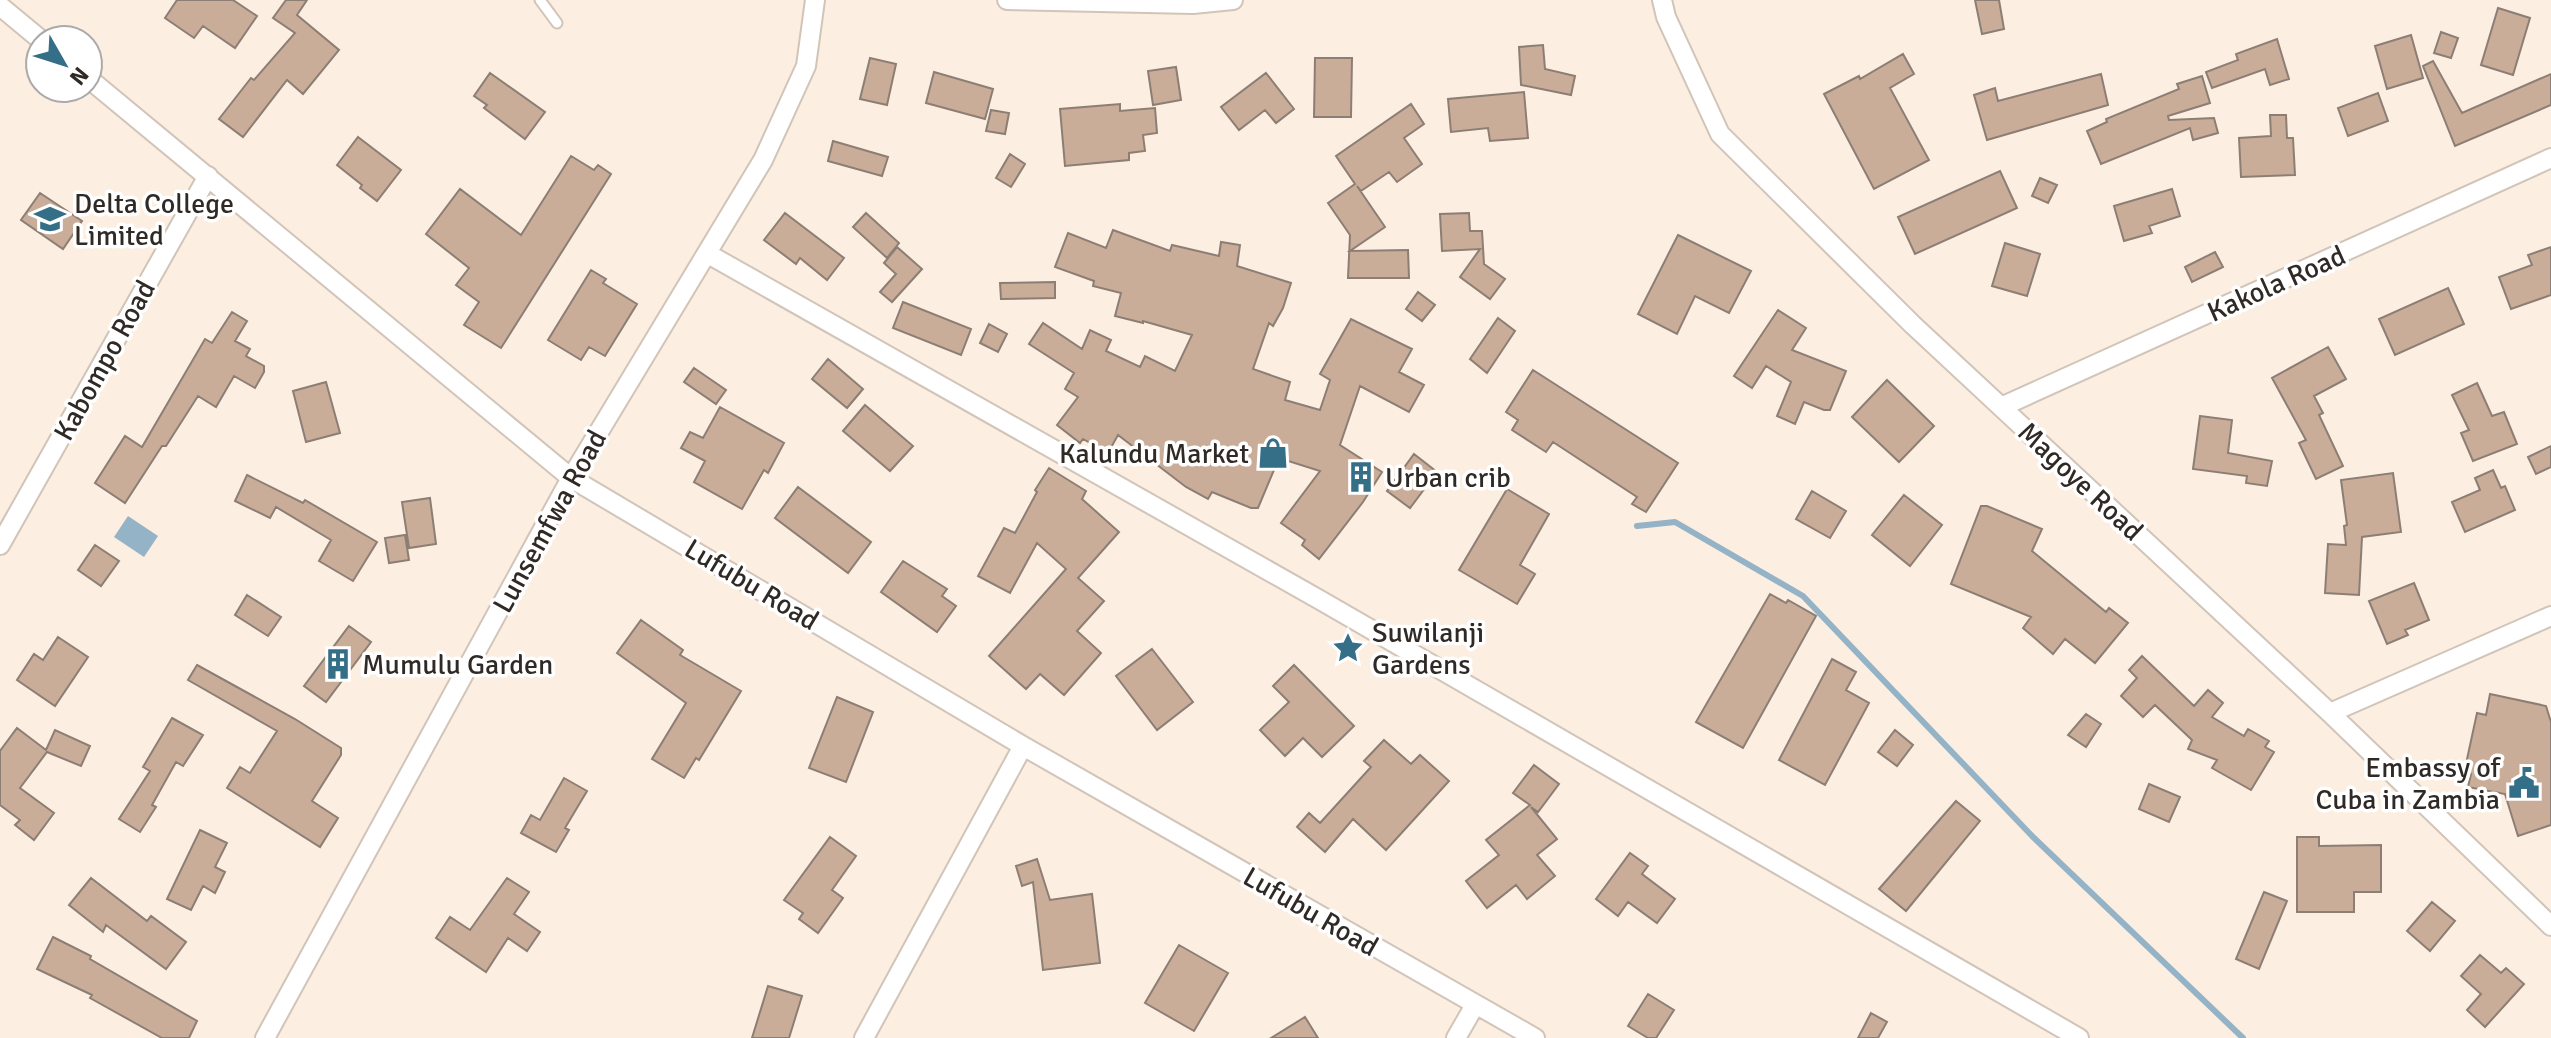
<svg xmlns="http://www.w3.org/2000/svg" width="2551" height="1038" viewBox="0 0 2551 1038" font-family="Signika,sans-serif">
<style>
.water{fill:#95b3c6}
.lines{fill:none;stroke-linecap:round;stroke-linejoin:round}
.stream{stroke:#95b3c6;stroke-width:6}
.building{fill:#c9ad99;stroke:#8c7e74;stroke-width:2}
.service-casing{stroke:#d1c4b8;stroke-width:13}
.minor-casing{stroke:#d1c4b8;stroke-width:22}
.service{stroke:#fff;stroke-width:9}
.minor{stroke:#fff;stroke-width:18}
.labels{text-anchor:middle;stroke-width:7;stroke-linejoin:round;paint-order:stroke}
.poi-label{font-size:28px;fill:#2f2a25;stroke:#fff;text-anchor:start}
.street-label{font-size:28px;fill:#2f2a25;stroke:#fff}
</style>
<rect width="100%" height="100%" fill="#fceee1"/>
<path class="water" d="M128 516 158 536 144 557 114 537Z"/>
<g class="lines">
<path class="stream" d="M1637 526 1675 522 1803 596 2033 837 2243 1038"/>
</g>
<path class="building" d="M177 0H233L257 16 235 48 203 26 194 38 165 18Z
M286 0H307L297 15 339 50 303 94 287 80 243 137 219 119 251 78 254 80 295 33 273 18Z
M1975 0H1999L2004 29 1982 34Z
M2498 8 2530 18 2513 75 2481 65Z
M2441 32 2458 38 2451 58 2434 53Z
M2411 35 2423 78 2387 89 2375 46Z
M2277 39 2289 79 2270 85 2265 69 2212 88 2206 72 2238 60 2236 54Z
M1543 45 1545 69 1575 76 1571 95 1521 85 1519 47Z
M1903 54 1914 74 1890 88 1929 160 1874 189 1824 94 1859 76 1860 79Z
M870 58 896 64 887 105 860 99Z
M1315 58H1352L1351 117H1314Z
M2433 61 2462 113 2551 74V105L2455 146 2423 66Z
M1176 67 1181 100 1153 105 1148 71Z
M934 72 993 89 985 119 926 103Z
M490 73 545 112 525 139 484 108 487 105 474 96Z
M1266 73 1294 109 1276 123 1265 110 1239 130 1221 107Z
M2101 74 2108 105 1987 140 1974 95 1995 88 1998 101Z
M2202 76 2210 103 2168 116 2169 120 2214 118 2218 133 2193 140 2190 128 2101 164 2087 131 2107 122 2106 119 2179 89 2177 84Z
M1524 92 1528 138 1490 141 1488 128 1451 132 1448 99Z
M2378 93 2388 121 2348 136 2338 108Z
M1120 104V111L1155 108 1157 133 1143 135 1145 151 1129 153V160L1065 166 1060 109Z
M1411 104 1424 124 1404 138 1422 164 1397 182 1389 172 1361 191 1357 186 1385 227 1350 251 1408 250 1409 278H1348L1350 235 1328 203 1355 184 1336 156Z
M991 110 1009 113 1005 134 986 131Z
M2270 115H2286L2287 138H2293L2295 175 2241 177 2239 138 2271 136Z
M358 137 401 170 377 201 360 188 362 185 337 165Z
M833 141 888 157 882 176 828 161Z
M1010 154 1025 164 1011 187 996 178Z
M571 156 594 170 598 165 611 174 501 348 464 325 479 302 456 285 469 268 426 234 460 189 521 235Z
M2000 171 2017 208 1915 254 1898 217Z
M2040 178 2057 185 2048 203 2032 196Z
M2172 189 2180 216 2149 226 2152 233 2124 241 2114 206Z
M40 193 82 221 63 249 21 220Z
M785 213 844 258 827 280 800 258 796 264 764 240Z
M866 213 899 243 887 258 853 227Z
M1469 213 1470 231H1482L1484 264 1505 279 1490 299 1460 277 1480 249 1442 251 1440 214Z
M1113 230 1170 251 1172 245 1219 256 1221 242 1240 245 1237 266 1291 283 1283 308 1273 326 1269 323 1253 369 1290 382 1285 400 1320 410 1330 380 1320 374 1351 319 1412 349 1399 372 1424 385 1409 412 1360 386 1340 445 1382 472 1363 502 1319 559 1302 545 1305 540 1281 523 1320 471 1279 458 1258 508H1251L1212 492 1208 499 1186 487 1118 435 1108 453 1083 439 1080 443 1057 425 1078 397 1065 389 1074 373 1029 344 1043 323 1082 349 1090 330 1111 340 1106 351 1140 367 1145 356 1175 371 1192 335 1143 321V323L1115 316 1121 293 1093 286 1094 281 1055 267 1068 233 1106 248Z
M1678 235 1751 271 1729 313 1695 296 1677 334 1638 314Z
M2005 243 2040 254 2027 296 1992 286Z
M897 247 922 269 892 302 880 292 896 274 884 263Z
M2551 247V295L2511 309 2499 277 2532 265 2528 255Z
M2215 252 2223 267 2192 282 2185 267Z
M591 270 606 279 603 283 637 304 605 356 589 347 581 360 548 340Z
M1055 282V298L1001 299 1000 283Z
M2448 288 2464 324 2395 355 2379 319Z
M1418 292 1435 305 1422 321 1406 309Z
M903 302 971 329 961 355 893 328Z
M1778 310 1806 328 1792 350 1846 371 1830 410H1824L1804 402 1795 424 1777 416 1791 382 1766 366 1752 388 1734 376Z
M232 312 247 321 235 341 250 349 246 356 264 366V372L255 388 234 376 216 407 198 396 166 446H162L125 503 95 483 125 436 142 447 205 339 212 343Z
M1498 318 1515 331 1487 373 1470 359Z
M989 324 1007 334 998 352 980 343Z
M2328 347 2346 379 2314 396 2323 413 2319 415 2343 466 2316 479 2299 443 2306 440 2272 378Z
M828 359 863 389 847 408 812 379Z
M694 368 726 390 716 404 684 382Z
M1533 370 1678 463 1646 512 1632 504 1637 497 1553 442 1546 452 1512 430 1518 420 1506 412Z
M1887 380 1934 426 1899 462 1852 417Z
M326 382 340 433 306 442 293 391Z
M2477 383 2492 416 2504 412 2517 444 2473 461 2461 433 2469 430 2452 395Z
M865 405 913 446 890 471 843 431Z
M720 407 784 443 768 473 764 470 742 509 694 482 705 461 681 448 690 432 703 438Z
M2200 416 2232 420 2228 453 2272 461 2267 486 2246 483 2247 476 2193 469Z
M2551 446V467L2536 474 2528 457Z
M1414 454 1437 472 1410 508 1387 491Z
M1049 468 1086 491 1082 499 1119 532 1078 578 1104 601 1077 631 1101 653 1064 695 1040 674 1026 689 989 656 1066 569 1037 543 1010 593 978 576 1004 528 1015 533 1037 492 1035 490Z
M2493 470 2501 488 2505 486 2515 510 2465 532 2452 502 2480 490 2475 478Z
M2393 473 2401 532 2362 537 2359 595 2325 593 2328 544 2346 545 2344 526 2347 525 2341 480Z
M247 475 303 503 305 500 377 542 353 581 319 561 331 540 276 507 270 518 235 501Z
M798 487 871 542 848 573 775 518Z
M1507 489 1549 514 1520 565 1535 574 1517 604 1459 570Z
M1812 491 1846 511 1830 538 1796 519Z
M1904 495 1942 525 1910 566 1872 535Z
M430 498 436 544 409 548 402 502Z
M1981 506H1987L2042 529 2032 551 2106 612 2109 608 2128 623 2095 663 2065 639 2053 654 2023 628 2031 617 1951 584Z
M405 535 409 560 389 563 385 538Z
M95 545 119 561 101 586 78 570Z
M903 561 947 589 942 596 956 606 937 632 881 592Z
M2414 583 2429 620 2405 630 2408 635 2387 644 2369 601Z
M1770 594 1786 603 1788 600 1816 616 1743 748 1696 722Z
M247 595 281 617 268 636 235 615Z
M641 620 683 650 680 655 741 691 699 760 696 758 684 778 652 759 686 703 617 653Z
M349 626 371 642 326 702 304 686Z
M58 637 88 657 55 706 17 680 34 654 43 660Z
M1152 649 1193 702 1157 730 1116 676Z
M2142 656 2194 706 2208 690 2223 703 2212 717 2244 736 2248 729 2269 741 2265 747 2274 752 2251 790 2212 768 2217 760 2188 749 2192 740 2155 705 2143 717 2121 696 2137 678 2129 670Z
M1832 659 1856 672 1846 690 1869 703 1825 785 1779 760Z
M197 665 295 719 341 748V755L312 801 338 818 320 847 227 788 240 767 250 773 277 731 188 680Z
M1294 665 1354 726 1322 757 1303 738 1285 756 1260 730 1289 702 1273 686Z
M2490 694 2546 706 2551 722V825L2518 836 2505 794 2468 787 2471 774 2464 773 2477 713 2486 715Z
M837 697 873 712 846 782 809 768Z
M2086 714 2101 724 2086 747 2068 735Z
M172 718 203 735 183 766 176 762 152 805 156 807 140 832 119 819 150 771 143 767Z
M17 728 46 750 55 730 90 746 81 766 47 752 20 788 54 813 34 840 15 825 20 820 0 805V751Z
M1895 730 1913 745 1897 766 1878 752Z
M1384 740 1411 764 1420 755 1449 781 1386 850 1353 819 1325 852 1297 827 1309 813 1320 823 1371 767 1364 761Z
M1534 765 1559 784 1538 812 1531 807 1557 839 1537 855 1555 876 1527 899 1516 885 1487 908 1466 881 1499 855 1486 840 1530 805 1513 793Z
M564 778 587 791 565 828 569 830 556 852 521 833 531 815 540 820Z
M2149 784 2180 797 2169 822 2139 809Z
M1956 801 1980 821 1906 911 1879 889Z
M200 830 227 843 215 867 225 872 215 893 203 886 191 910 167 899Z
M830 837 856 856 832 890 843 898 818 933 799 919 803 913 784 900Z
M2297 837H2319V846L2381 845V892H2354V912H2297Z
M1630 853 1648 866 1642 874 1675 899 1657 923 1628 902 1618 916 1596 899Z
M1037 859 1050 900 1092 894 1100 963 1043 970 1033 882 1022 886 1016 866Z
M91 878 147 921 151 916 186 942 166 969 106 925 103 932 69 905Z
M507 878 529 892 514 914 540 932 527 951 508 938 486 972 436 938 450 917 470 930Z
M2264 892 2287 901 2259 969 2236 959Z
M2432 902 2455 921 2430 951 2407 931Z
M53 937 91 956 90 959 197 1021 189 1038H162L90 998 92 995 37 969Z
M1179 945 1228 973 1194 1031 1145 1003Z
M2480 955 2501 973 2506 968 2524 984 2485 1027 2467 1010 2481 994 2461 976Z
M768 986 802 996 789 1038H752Z
M1648 994 1674 1010 1656 1038H1648L1628 1026Z
M1871 1013 1887 1022 1878 1038H1858Z
M1305 1017 1318 1038H1271Z"/>
<g class="lines">
<defs>
<path id="service" d="M540 0 557 23"/>
<path id="minor" d="M1007 0 1193 4 1233 0
M1662 0 1666 17 1720 134 1913 325 2330 713 2551 926
M0 6 41 40
M88 78 571 478 1023 746 1535 1038
M708 254 1320 600 2079 1038
M2001 407 2551 158
M0 545 208 176
M2330 713 2551 616
M265 1038 571 478 763 160 806 66 815 0
M864 1038 1023 746
M1456 1038 1475 1005"/>
</defs>
<use href="#service" class="service-casing"/>
<use href="#minor" class="minor-casing"/>
<use href="#service" class="service"/>
<use href="#minor" class="minor"/>
</g>
<defs>
<symbol id="university-bare" viewBox="-9 -9 18 18"><path d="M0-5L7-2L0 1L-7-2ZM-4 1L0 2.5L4 1V4Q0 6-4 4Z" fill="#346f87" stroke="#fff" stroke-width="2.5" paint-order="stroke"/></symbol>
<symbol id="shop-bare" viewBox="-9 -9 18 18"><path d="M-5-2.5h2.3a2.7 3.5 0 0 1 5.4 0H5L5.5 6h-11ZM-1.5-2.5h3a1.5 2.3 0 0 0-3 0Z" fill="#346f87" stroke="#fff" stroke-width="2.5" paint-order="stroke"/></symbol>
<symbol id="building-bare" viewBox="-9 -9 18 18"><path d="M-4-6H4V6H1V3H-1V6H-4ZM-2.5-4.3h1.7v1.8h-1.7ZM.8-4.3h1.7v1.8H.8ZM-2.5-1h1.7V.8h-1.7ZM.8-1h1.7V.8H.8Z" fill="#346f87" stroke="#fff" stroke-width="2.5" paint-order="stroke"/></symbol>
<symbol id="sight-bare" viewBox="-9 -9 18 18"><path d="M0-6L1.8-2.2L6-1.7L2.9 1.2L3.7 5.4L0 3.3L-3.7 5.4L-2.9 1.2L-6-1.7L-1.8-2.2Z" fill="#346f87" stroke="#fff" stroke-width="2.5" paint-order="stroke"/></symbol>
<symbol id="civic-bare" viewBox="-9 -9 18 18"><path d="M-.6-6.5H3V-4.5H.6V-3L4-1V1h2V6H-6V1h2V-1L-.6-3ZM-1.2 2.5V6h2.4V2.5Z" fill="#346f87" stroke="#fff" stroke-width="2.5" paint-order="stroke"/></symbol>
</defs>
<g fill-rule="evenodd">
<use href="#university-bare" x="28" y="197" width="44" height="44"/>
<use href="#shop-bare" x="1251" y="431" width="44" height="44"/>
<use href="#building-bare" x="1339" y="455" width="44" height="44"/>
<use href="#sight-bare" x="1326" y="626" width="44" height="44"/>
<use href="#building-bare" x="316" y="642" width="44" height="44"/>
<use href="#civic-bare" x="2502" y="761" width="44" height="44"/>
</g>
<g class="labels">
<g class="poi-label">
<text x="74" y="213">Delta College<tspan x="74" dy="32">Limited</tspan></text>
<text x="1249" y="463" text-anchor="end">Kalundu Market</text>
<text x="1385" y="487">Urban crib</text>
<text x="1372" y="642">Suwilanji<tspan x="1372" dy="32">Gardens</tspan></text>
<text x="362" y="674">Mumulu Garden</text>
<text x="2500" y="777" text-anchor="end">Embassy of<tspan x="2500" dy="32">Cuba in Zambia</tspan></text>
</g>
<g class="street-label">
<text transform="translate(2276 283) rotate(-24)" y="10">Kakola Road</text>
<text transform="translate(104 360) rotate(-61)" y="10">Kabompo Road</text>
<text transform="translate(2081 481) rotate(43)" y="10">Magoye Road</text>
<text transform="translate(549 521) rotate(-61)" y="10">Lunsemfwa Road</text>
<text transform="translate(752 584) rotate(31)" y="10">Lufubu Road</text>
<text transform="translate(1311 911) rotate(30)" y="10">Lufubu Road</text>
</g>
</g>
<g transform="translate(64 64) rotate(129)"><circle r="38" fill="#ffffff" stroke="#acaaa8" stroke-width="2"/>
<path d="M0-6L14 30L0 20L-14 30Z" fill="#346f87"/>
<text y="-12" font-size="22" font-weight="bold" text-anchor="middle" fill="#2f2a25">N</text>
</g>
</svg>
